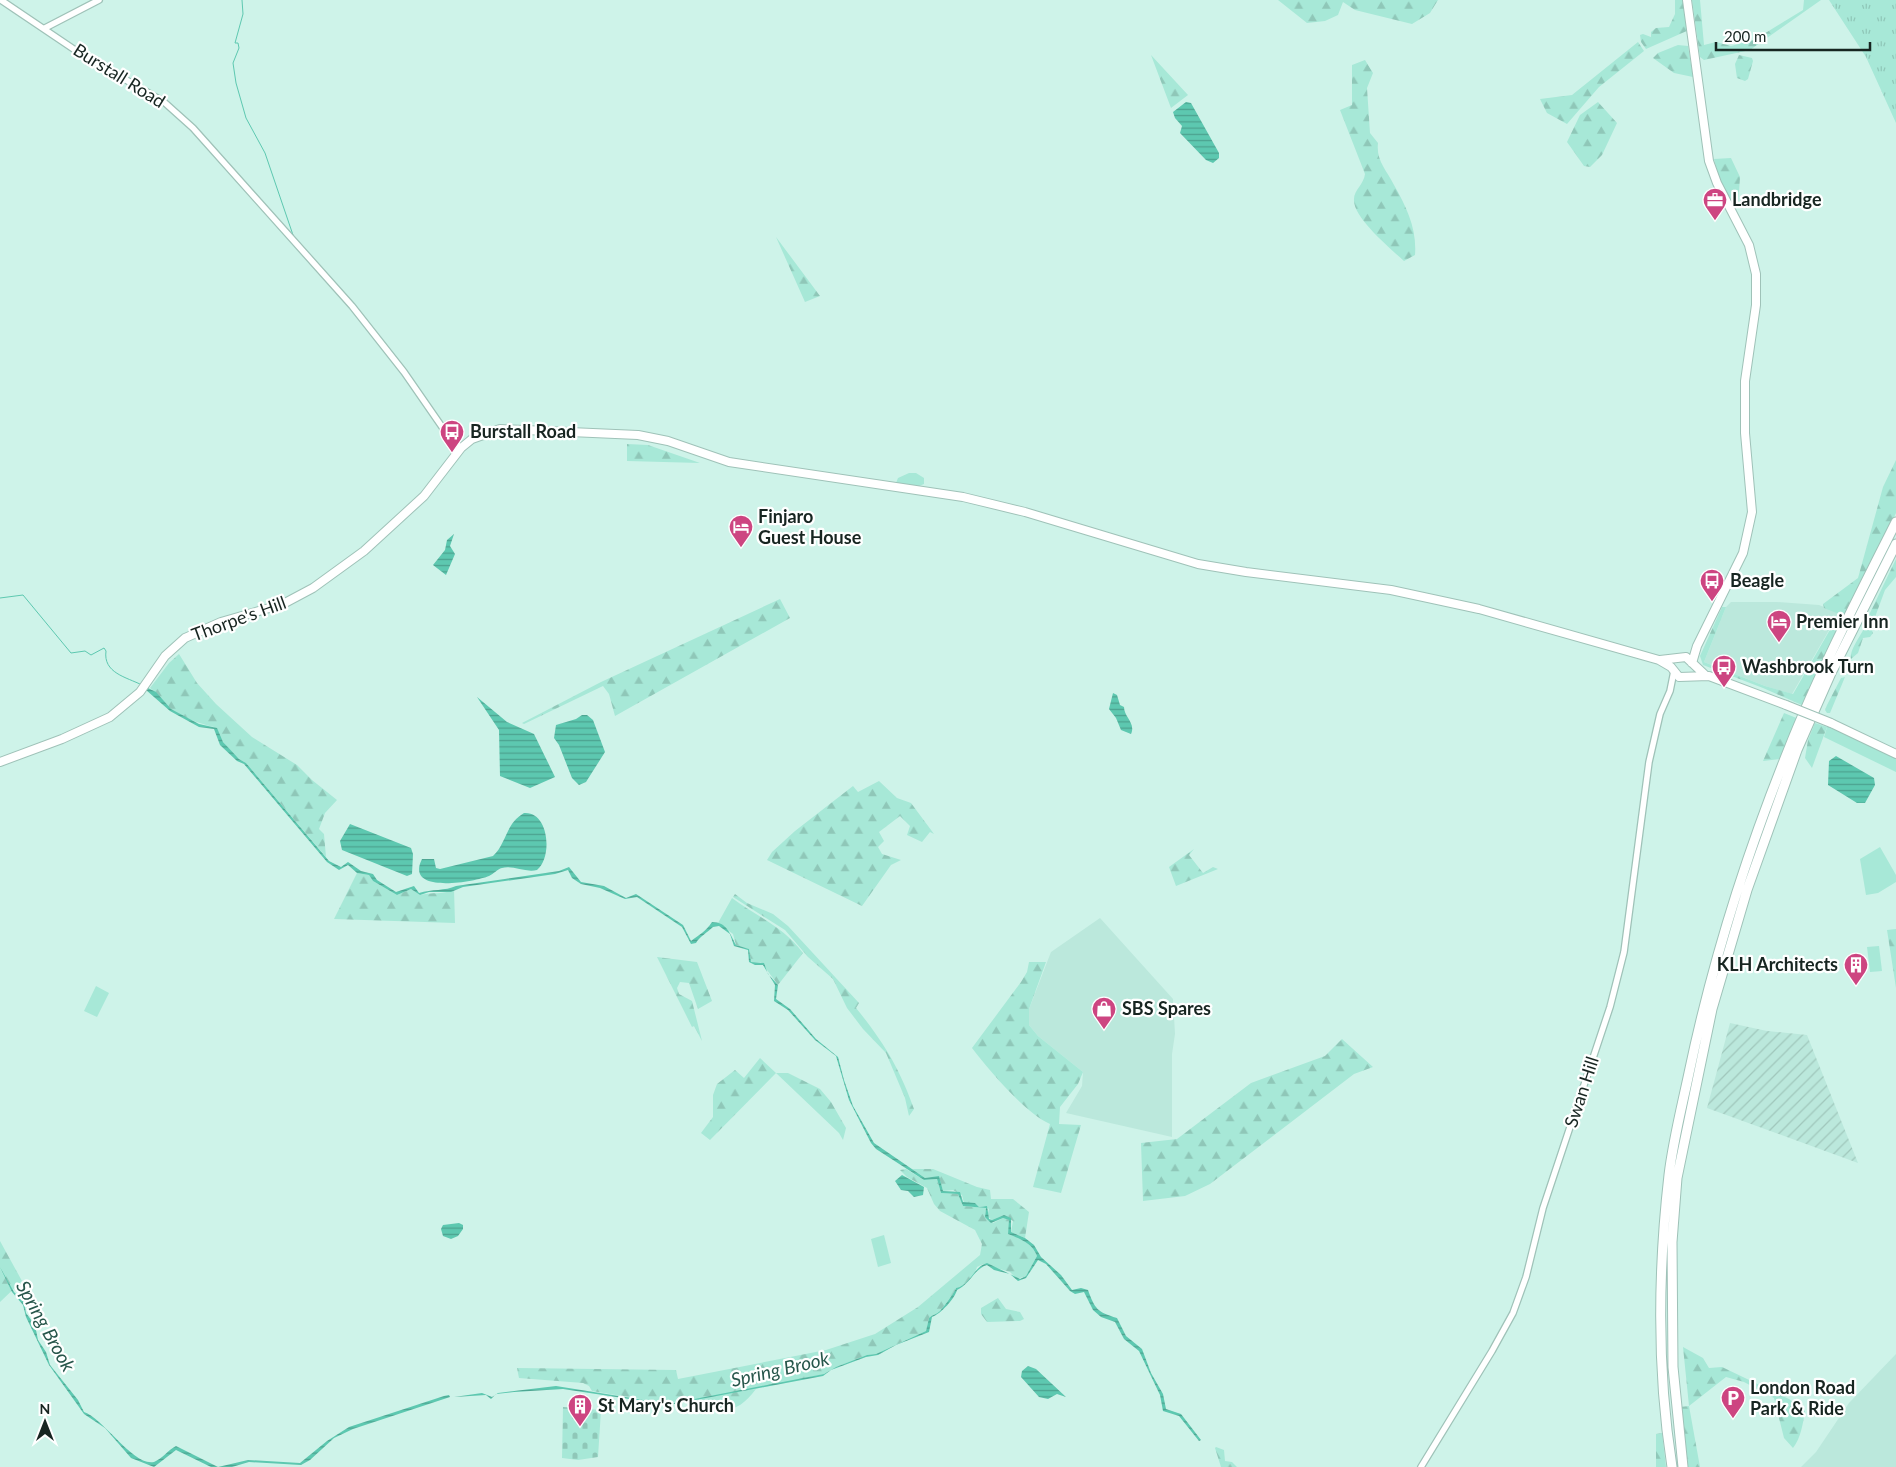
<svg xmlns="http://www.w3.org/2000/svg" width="1896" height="1467" viewBox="0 0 1896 1467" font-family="Lato,sans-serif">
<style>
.built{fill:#bbe8dc}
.industrial{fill:url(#industrial-furrows)}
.grass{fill:#a7e8d7}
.forest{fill:url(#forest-firs)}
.cemetery{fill:url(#cemetery-stones)}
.park{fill:url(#park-tufts)}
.water{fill:url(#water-rules)}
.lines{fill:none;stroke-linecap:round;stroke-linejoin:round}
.stream{stroke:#5dc8b0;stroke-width:1}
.minor-casing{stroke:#9fc2b8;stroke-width:8}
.major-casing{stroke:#9fc2b8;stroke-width:10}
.highway-casing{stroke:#9fc2b8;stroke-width:11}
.minor{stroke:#fff;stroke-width:5.5}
.major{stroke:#fff;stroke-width:8}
.highway{stroke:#fff;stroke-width:9}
.major-bridge-casing{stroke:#9fc2b8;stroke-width:10;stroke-linecap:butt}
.major-bridge{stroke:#fff;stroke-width:8}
.labels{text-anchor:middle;stroke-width:4.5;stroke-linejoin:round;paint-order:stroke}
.street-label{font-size:18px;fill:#172521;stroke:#fff}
.poi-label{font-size:18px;font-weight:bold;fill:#172521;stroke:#fff;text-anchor:start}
.water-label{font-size:19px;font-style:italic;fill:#27564b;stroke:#fff}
</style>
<defs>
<pattern id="industrial-furrows" width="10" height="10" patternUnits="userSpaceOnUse" patternTransform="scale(1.25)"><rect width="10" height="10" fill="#bbe8dc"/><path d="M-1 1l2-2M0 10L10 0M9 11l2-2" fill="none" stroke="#a0c7bc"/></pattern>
<pattern id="forest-firs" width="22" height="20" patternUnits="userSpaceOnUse" patternTransform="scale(1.25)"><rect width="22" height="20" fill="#a7e8d7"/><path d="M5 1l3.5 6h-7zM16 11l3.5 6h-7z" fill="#8fc7b8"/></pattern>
<pattern id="cemetery-stones" width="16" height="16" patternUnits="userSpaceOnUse" patternTransform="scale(1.25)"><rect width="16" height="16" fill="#a7e8d7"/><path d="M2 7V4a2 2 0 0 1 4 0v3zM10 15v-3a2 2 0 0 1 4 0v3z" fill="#8fc7b8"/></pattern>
<pattern id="park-tufts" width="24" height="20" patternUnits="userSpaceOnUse" patternTransform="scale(1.25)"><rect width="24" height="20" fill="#a7e8d7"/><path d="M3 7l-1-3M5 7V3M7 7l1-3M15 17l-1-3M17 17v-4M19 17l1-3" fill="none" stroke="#8fc7b8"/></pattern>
<pattern id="water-rules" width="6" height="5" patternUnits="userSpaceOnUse" patternTransform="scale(1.25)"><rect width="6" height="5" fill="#5dc8b0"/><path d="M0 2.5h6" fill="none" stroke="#4ca28f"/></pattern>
</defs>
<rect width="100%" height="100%" fill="#cef3e9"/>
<path class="built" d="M1731 602H1777L1819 605 1839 613 1792 694 1765 686 1704 662 1726 607Z
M1100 918 1173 999 1175 1034 1172 1054V1137L1066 1113 1082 1086 1083 1072 1038 1036 1029 1025V1009L1051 952Z
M1896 1354V1467H1801L1816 1452 1849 1403Z"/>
<path class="industrial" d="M1730 1023 1767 1031 1807 1035 1858 1163 1707 1108Z"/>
<path class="grass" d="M909 473H916L924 478V484L919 486 896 483 898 478Z
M1831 723 1896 754V772L1824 737 1827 727Z
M1880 847 1896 875V882L1878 893 1866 895 1860 859Z
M1879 946 1882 971 1870 972 1867 947Z
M96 986 109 993 97 1017 84 1011Z
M884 1235 891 1263 878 1267 871 1239Z"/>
<path class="forest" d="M1278 0H1438L1430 13 1412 24 1355 10 1343 2 1338 15 1325 21 1307 23Z
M1675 0H1687L1689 30 1646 49 1641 42 1640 35 1643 34 1651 37V32L1656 28 1669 27 1675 14Z
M1692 0H1700L1704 45 1716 42 1731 46 1754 40 1803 10 1804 0H1821L1750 50 1704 60 1700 57Z
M1638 42 1644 51 1599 87 1567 124 1547 113 1540 99 1572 95Z
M1678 45 1688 46 1693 77 1674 73 1653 58 1658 53Z
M1151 55 1188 95 1171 108Z
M1739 55 1752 58 1753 61 1748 79 1745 81 1737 78 1735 64Z
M1365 60 1373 73 1367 88 1370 133 1378 143C1376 161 1386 169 1394 185 1407 208 1417 229 1415 255L1404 261C1391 249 1352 217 1354 199 1354 190 1364 184 1365 174L1340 110 1352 105V65Z
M1598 102 1617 123 1602 155 1590 167 1584 166 1567 142 1580 115Z
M1731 158 1740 177 1738 207 1734 209 1720 182 1714 159Z
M776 237 820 296 805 302Z
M627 444 648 445 700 463 627 461Z
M1896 460V513L1804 706 1763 688 1703 665 1700 656 1722 607H1726L1704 662 1765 686 1793 694 1839 614 1824 608 1823 604 1858 578 1883 487Z
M1896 559V577L1885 590 1871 628 1873 633 1870 637 1863 638 1858 653 1851 659C1849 647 1867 630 1868 617Z
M780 599 790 618 615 716 609 694 603 686 524 724 522 723 601 682Z
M179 654 197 683 216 704 252 737 297 765 312 780 337 800 325 813 319 829 324 834 326 857 246 763C231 755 222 741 214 727 200 724 178 716 167 706 160 700 158 693 150 688L169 663Z
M1845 677 1830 713H1827L1825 710 1827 705 1841 678Z
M1784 713 1799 719 1781 759 1763 761Z
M1815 723 1827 727 1812 768 1805 758 1808 740Z
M879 781 897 798 911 803 934 834 930 832 922 842 907 835 910 826 900 816 879 832 884 841 878 847 882 854 901 860 891 865 862 906 767 860 772 852 795 831 853 786 858 792Z
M1194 849 1189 855 1203 873 1213 867 1218 869 1176 886 1169 867Z
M357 873 369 875 373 881 397 895 411 889 420 895C430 892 446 895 454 889L455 923 334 919Z
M735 894 747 903 773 914 788 926 859 1003 856 1008C883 1041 900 1069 914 1109L909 1116 905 1098 886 1053 863 1029 847 1008 833 979 808 957 785 930 733 897Z
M732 898C757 917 783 926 803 953L778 985 761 962H751L749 949 736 945 733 934 718 923Z
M1896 929V988L1887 930Z
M657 957 697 962 712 1001 698 1009 689 983 680 982 677 988 679 994 692 1001 702 1041 694 1026 692 1027Z
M1029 962H1046L1029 1009V1025L1038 1036 1083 1072 1078 1084 1060 1107 1059 1124 1081 1125 1061 1193 1033 1187 1050 1124C1025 1113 989 1070 972 1048L1021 982 1027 972Z
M1342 1039 1373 1067 1354 1074 1210 1184 1185 1196 1143 1201 1141 1143 1177 1139 1251 1083 1325 1056Z
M760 1058 776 1073H788L820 1089 831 1102 846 1128 843 1140 839 1133 776 1073 710 1140 701 1133 713 1117V1095L717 1084 735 1070 744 1078Z
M906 1169 924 1180 937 1179 941 1193 958 1194 963 1206 986 1208 985 1215 993 1223 1003 1218 1010 1220 1008 1234C1021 1239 1032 1243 1037 1256L1026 1276 1017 1279 1010 1272 983 1264 977 1267C974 1277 966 1286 956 1288 955 1292 943 1308 940 1311 937 1314 932 1315 929 1318L926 1331 876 1354 867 1355 836 1367 824 1374 741 1392 669 1404 592 1391 589 1386 583 1383 519 1378 517 1368 676 1370 678 1379 826 1350 875 1334 918 1307 980 1255 982 1244 975 1230 940 1211 934 1204 927 1188 907 1177 900 1170Z
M912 1169H933L977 1187 990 1190 991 1199H1013L1029 1212 1025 1238 1011 1232 1013 1221 1004 1215 992 1220 987 1216 989 1209 984 1206 979 1207 975 1203H964L962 1195 953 1190 943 1191 939 1177 925 1178Z
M0 1241 22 1281 0 1302Z
M998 1298 1006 1309 1020 1312 1024 1319 1020 1321 987 1322 981 1314V1308Z
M1683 1347 1703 1358 1709 1368 1722 1367 1789 1399 1805 1411C1803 1423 1801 1438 1793 1448L1784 1438 1774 1398 1744 1382 1726 1377 1689 1406 1700 1467H1688L1680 1407 1689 1406Z
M756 1389C737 1414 722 1415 697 1399Z
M1662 1433 1666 1467H1656V1434Z
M1216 1447 1224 1450 1225 1461 1232 1462 1237 1467H1221L1215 1448Z"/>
<path class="cemetery" d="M563 1407 601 1410 598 1457 578 1460 562 1458Z"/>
<path class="park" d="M1829 0H1896V123L1866 57Z"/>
<path class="water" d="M1186 102 1191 103 1219 153V158L1213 163 1206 160 1180 133 1182 126 1175 118 1173 112Z
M454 534 450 546 455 554 446 575 433 565 445 550 447 540Z
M148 688 156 692 171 709 199 724 217 728 223 742 239 759 246 763 329 861 341 867 348 862 361 871 373 874 377 880 396 892 414 886 419 893C432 889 445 891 456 886L559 871 569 867 581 882 604 886 626 898 636 894 683 925 691 941C699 935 706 931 712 922 727 922 730 934 736 945L749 949 751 962 764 963 768 974 778 985 776 999 790 1009 816 1039 838 1057 844 1080 853 1106 874 1143 925 1178 939 1176 943 1191 960 1192 963 1202 975 1203 979 1207 987 1206 989 1219 992 1220 1004 1215 1011 1218V1232L1025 1238 1034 1245 1041 1257 1061 1275 1072 1290 1081 1288 1088 1290C1095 1309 1097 1312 1117 1318L1126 1336 1142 1349 1151 1373 1163 1394 1166 1409 1181 1414 1201 1440 1199 1441 1179 1416 1163 1411 1160 1395 1139 1351 1124 1339 1115 1322 1101 1317 1093 1310 1084 1292 1075 1294 1070 1291 1046 1264 1038 1260 1026 1278 1018 1281 1010 1274 994 1270 987 1265C975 1268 969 1285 957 1290 955 1298 941 1314 932 1317L929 1332 896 1345 878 1355 866 1357 831 1370 823 1376 669 1405 563 1389 514 1392 496 1394 491 1399 486 1395 454 1397 482 1393 492 1397 498 1393 556 1386 669 1404 824 1374 836 1367 867 1355 876 1354 926 1331 929 1318C932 1315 937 1314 940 1311 943 1308 955 1292 956 1288 971 1285 973 1267 987 1263L1020 1279 1026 1276 1037 1256C1032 1243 1020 1239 1008 1234L1009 1220 1003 1218 991 1223 985 1217 986 1208 963 1206 958 1194 941 1193 937 1179 924 1180 876 1149 871 1143 849 1100 836 1056 815 1040 788 1010 774 1001 775 985 763 965H755L749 962 748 950 734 946 730 934 719 926 713 927C707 933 700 936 696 943L691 944 682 927 637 897 625 899 600 888 581 884 572 878 568 870 555 874 463 887 451 892H429L420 895 411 889 397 895 373 881 369 875 357 873 348 865 339 870 327 862 244 764 237 761 220 745 214 729 199 727 170 711 146 690Z
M1113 693 1117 695 1120 705 1124 707C1124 717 1136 723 1131 734L1121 730 1116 718 1109 709Z
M477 697 507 722 534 734 555 777 530 788 500 776 499 730Z
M582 715H587L593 720 605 752 586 782 579 785 572 778 559 745 554 738 556 725 576 719Z
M1836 756 1874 778 1875 785 1865 803H1857L1828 785 1829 761Z
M524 813C549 811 553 857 537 870 525 873 513 865 502 868 497 869 494 874 489 876 474 882 404 895 422 859H434L436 868 440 869 493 856C507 843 505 824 524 813Z
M350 824 411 848 413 854 412 874 407 876 342 850 340 841Z
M902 1175 924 1187 923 1195 914 1197 908 1191 901 1190 895 1181Z
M459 1223 463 1225V1229L458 1236 451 1239 443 1236 441 1229 443 1225Z
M0 1267 14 1292 24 1302 26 1313 35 1325 38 1340 46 1352 50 1365 78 1400 84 1412C103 1418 134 1467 154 1462 162 1459 168 1450 176 1446L218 1467 248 1460 300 1463 327 1441 349 1427 444 1396 449 1395 450 1397 353 1429 334 1438 310 1460 301 1465 249 1462 232 1467H211L176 1450 154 1467 131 1458 105 1428 84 1414 49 1365 26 1317 23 1305 12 1292Z
M1028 1366 1036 1369 1066 1397 1057 1394 1048 1399 1039 1397 1021 1377 1022 1371Z"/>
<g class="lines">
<path class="stream" d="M242 0 243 14 235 43H238L239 48 233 63 236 83 246 118 265 153 293 235
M0 598 23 595 71 653 85 651 91 655 104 648 106 651C103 673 126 677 142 685"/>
<defs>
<path id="minor" d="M1 0 78 52 164 102 193 128 352 306 404 372 449 437 461 448
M45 28 99 0
M1421 1467 1492 1351 1513 1313 1526 1277 1543 1208 1610 1007 1624 952 1649 762 1660 714 1670 691 1674 671"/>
<path id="major" d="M1687 0 1709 161 1717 183 1749 245 1756 274V305L1745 381V433L1752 512 1743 553 1697 646 1692 663
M1660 660 1686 657 1705 675
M1831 723 1896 754
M0 762 62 739 110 717 140 692 165 656 185 638 221 622 283 604 313 588 364 551 424 496 461 448 472 439 500 429 638 435 668 441 729 462 963 497 1025 512 1198 564 1246 572 1391 590 1479 609 1659 660 1671 667 1679 677 1709 676 1786 705"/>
<path id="highway" d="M1672 1467C1657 1371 1658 1271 1669 1175 1673 1141 1682 1106 1689 1073 1712 963 1746 855 1788 751 1819 673 1858 597 1896 522
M1683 1467 1673 1367 1672 1242 1677 1178 1712 1009 1747 890 1797 750 1831 673 1896 544"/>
</defs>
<use href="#minor" class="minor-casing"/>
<use href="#major" class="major-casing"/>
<use href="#highway" class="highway-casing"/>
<use href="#minor" class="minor"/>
<use href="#major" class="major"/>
<use href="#highway" class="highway"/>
<defs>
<path id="major-bridge" d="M1786 705 1831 723"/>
</defs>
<use href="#major-bridge" class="major-bridge-casing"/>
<use href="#major-bridge" class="major-bridge"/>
</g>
<defs>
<symbol id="office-pin" viewBox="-11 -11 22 30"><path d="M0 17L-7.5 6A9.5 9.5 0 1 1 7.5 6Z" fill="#cd4581" stroke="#fff"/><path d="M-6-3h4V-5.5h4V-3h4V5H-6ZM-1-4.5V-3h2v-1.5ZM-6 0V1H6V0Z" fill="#fff"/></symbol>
<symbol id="bus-pin" viewBox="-11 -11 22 30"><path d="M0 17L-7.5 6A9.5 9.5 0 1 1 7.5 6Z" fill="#cd4581" stroke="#fff"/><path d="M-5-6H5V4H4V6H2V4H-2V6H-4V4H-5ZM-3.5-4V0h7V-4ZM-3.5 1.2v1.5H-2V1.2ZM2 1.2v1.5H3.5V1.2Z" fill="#fff"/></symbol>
<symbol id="hotel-pin" viewBox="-11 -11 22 30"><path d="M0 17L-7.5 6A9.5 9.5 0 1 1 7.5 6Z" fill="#cd4581" stroke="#fff"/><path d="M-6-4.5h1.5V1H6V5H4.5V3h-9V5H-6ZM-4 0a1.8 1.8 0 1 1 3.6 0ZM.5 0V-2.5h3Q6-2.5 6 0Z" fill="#fff"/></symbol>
<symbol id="building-pin" viewBox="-11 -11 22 30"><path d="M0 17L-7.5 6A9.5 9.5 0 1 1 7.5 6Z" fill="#cd4581" stroke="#fff"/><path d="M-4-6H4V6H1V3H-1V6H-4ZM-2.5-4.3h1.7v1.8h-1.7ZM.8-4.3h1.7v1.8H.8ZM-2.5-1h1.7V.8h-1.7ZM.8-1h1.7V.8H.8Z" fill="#fff"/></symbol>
<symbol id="shop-pin" viewBox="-11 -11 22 30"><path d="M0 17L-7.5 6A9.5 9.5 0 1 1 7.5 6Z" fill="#cd4581" stroke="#fff"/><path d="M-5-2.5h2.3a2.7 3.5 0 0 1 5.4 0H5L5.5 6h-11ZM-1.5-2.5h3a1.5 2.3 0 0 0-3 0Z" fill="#fff"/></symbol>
<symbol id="parking-pin" viewBox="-11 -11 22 30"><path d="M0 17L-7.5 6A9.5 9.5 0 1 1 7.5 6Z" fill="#cd4581" stroke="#fff"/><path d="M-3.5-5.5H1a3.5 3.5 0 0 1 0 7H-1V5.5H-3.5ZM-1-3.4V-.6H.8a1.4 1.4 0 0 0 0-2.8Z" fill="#fff"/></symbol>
</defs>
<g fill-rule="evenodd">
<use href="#office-pin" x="1701" y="186" width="28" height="38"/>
<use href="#bus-pin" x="438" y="418" width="28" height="38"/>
<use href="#hotel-pin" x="727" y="513" width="28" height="38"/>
<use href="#bus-pin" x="1698" y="567" width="28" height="38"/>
<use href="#hotel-pin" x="1765" y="608" width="28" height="38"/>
<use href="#bus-pin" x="1710" y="653" width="28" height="38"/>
<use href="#building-pin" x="1842" y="951" width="28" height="38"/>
<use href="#shop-pin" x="1090" y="995" width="28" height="38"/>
<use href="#parking-pin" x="1719" y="1384" width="28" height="38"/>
<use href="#building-pin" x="566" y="1392" width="28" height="38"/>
</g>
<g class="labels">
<g class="street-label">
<text transform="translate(119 76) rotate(32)" y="6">Burstall Road</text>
<text transform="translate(239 619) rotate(-20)" y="6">Thorpe's Hill</text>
<text transform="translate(1582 1092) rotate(-72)" y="6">Swan Hill</text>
</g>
<g class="poi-label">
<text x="1732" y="206">Landbridge</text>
<text x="470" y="438">Burstall Road</text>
<text x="758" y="523">Finjaro<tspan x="758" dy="21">Guest House</tspan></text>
<text x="1730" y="587">Beagle</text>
<text x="1796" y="628">Premier Inn</text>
<text x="1742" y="673">Washbrook Turn</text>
<text x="1838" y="971" text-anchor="end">KLH Architects</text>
<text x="1122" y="1015">SBS Spares</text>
<text x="1750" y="1394">London Road<tspan x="1750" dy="21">Park &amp; Ride</tspan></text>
<text x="598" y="1412">St Mary's Church</text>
</g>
<g class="water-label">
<text transform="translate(46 1326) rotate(61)" y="7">Spring Brook</text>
<text transform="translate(780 1369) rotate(-13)" y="7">Spring Brook</text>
</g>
</g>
<g transform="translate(45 1422)" stroke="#ffffff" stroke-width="4" paint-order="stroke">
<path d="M0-4L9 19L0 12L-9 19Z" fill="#172521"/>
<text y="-8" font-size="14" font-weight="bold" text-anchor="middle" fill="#172521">N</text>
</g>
<path d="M1716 42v8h154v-8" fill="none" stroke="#172521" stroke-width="2.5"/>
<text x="1724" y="42" font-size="15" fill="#172521" stroke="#ffffff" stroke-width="4" paint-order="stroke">200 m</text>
</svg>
